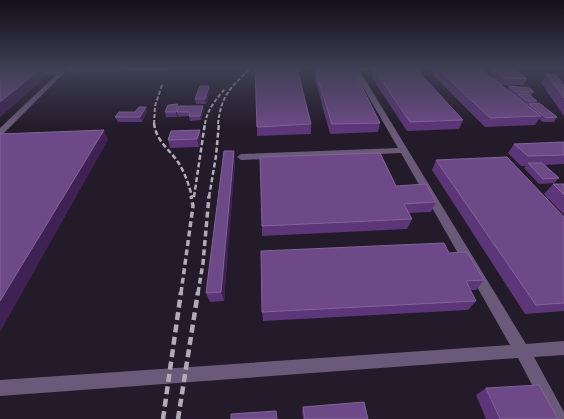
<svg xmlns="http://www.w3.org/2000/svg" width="564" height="419" viewBox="0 0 564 419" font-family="Lato,sans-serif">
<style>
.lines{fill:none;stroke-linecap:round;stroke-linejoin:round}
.minor{fill:#6b597a;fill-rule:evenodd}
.rail-far3{stroke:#b2acb7;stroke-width:2;stroke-dasharray:4 2;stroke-linecap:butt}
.rail-far2{stroke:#b2acb7;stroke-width:2.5;stroke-dasharray:5 2.5;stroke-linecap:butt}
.rail-far1{stroke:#b2acb7;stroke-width:3.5;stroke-dasharray:6 3.5;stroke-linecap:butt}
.rail{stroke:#b2acb7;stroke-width:4.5;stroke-dasharray:8 4.5;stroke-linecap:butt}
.wall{fill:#5d3579}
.shaded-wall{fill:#3f2253}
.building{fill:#6d4a87;stroke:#836499}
</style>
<rect width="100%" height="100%" fill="#231b29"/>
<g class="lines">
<path class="minor" d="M352 68H358L526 344 564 341V355L534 357 564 412V419H550L518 358 0 396V380L510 345 401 153 241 160 237 157 241 154 398 148Z
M62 70 64 71V73L3 134H0V128L57 74 29 75 27 74V72Z"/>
<path class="rail-far3" d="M154 124 155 106 162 85
M205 124C207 110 216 99 225 89
M218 124C221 95 231 87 251 68"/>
<path class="rail-far2" d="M154 123C156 141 169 149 178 162 185 173 189 185 192 197
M194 197 205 123
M209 197 216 156 219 123"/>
<path class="rail-far1" d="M181 293 193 206 191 196
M198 293 203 263 209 196"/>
<path class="rail" d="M163 419 181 292
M178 419 198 292"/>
</g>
<path class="wall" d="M0 68H54L53 69H41L45 77 0 117Z
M66 68H169L168 70 69 73Z
M188 68H234V69L188 70Z
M358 68H479L495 80 490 75 493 68 527 79 523 85H501L507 90 509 86 534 92 531 96 537 101 535 103 557 117 554 122H543L539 119 535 125 485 127 433 75 435 68 416 69 463 120 459 129 407 131 372 78 374 70H359Z
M315 70 380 123 378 132 330 134 315 79Z
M547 74 564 85V116L541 83Z
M209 86 210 91 206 104H196L195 99Z
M203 106 204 111 201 120 190 121 189 116 178 117V115L177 117H166L165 112 179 107Z
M147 111 142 122H118L115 117Z
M311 124V134L257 136V127Z
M200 130 201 137 199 147 170 148 168 140Z
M564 142V164L545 165 559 178 554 183 539 184 524 168 526 166H521L508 153 514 144Z
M436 160 564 217V311L525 314 432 170Z
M235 161 224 301 210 302 206 293Z
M553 184H564V215L544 194Z
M396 186 436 202 431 212 409 213 412 219 407 229 262 236V226Z
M449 253 484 280 476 290H470L476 301 468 310 263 321 262 312Z
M486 388 558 419H486L476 395Z
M303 407 368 419H303L302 412Z"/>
<path class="shaded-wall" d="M40 69 45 77 0 117V102Z
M209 86 210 91 206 104 205 99Z
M178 104 180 109 177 112 178 115 177 117 176 112Z
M203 106 204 111 201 120 200 116Z
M146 107 147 111 142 122 140 117Z
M104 130 108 140 0 332V301Z
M200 130 201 137 199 147 197 139Z
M234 151 235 161 224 301 221 292Z"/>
<path class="building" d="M255 68H297L311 124 257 127Z
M415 68 463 120 410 122 374 69Z
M437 68H479L541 116 490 118Z
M493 68 515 69 527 79 503 78Z
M40 69 0 102V70Z
M353 69 380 123 332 124 315 70Z
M547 74 556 75 564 85V98Z
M200 86H209L205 99H195Z
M509 86 529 88 534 92H516Z
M518 94H528L537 101H527Z
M539 103 557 117 546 118 529 104Z
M178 104 176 112H165L168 105Z
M179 106H203L200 116H189L190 112H177Z
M139 107H146L140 117H115L119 112H135Z
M104 130 0 301V134Z
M200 130 197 139 168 140 171 131Z
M564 142V155L528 156 514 144Z
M224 151H234L221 292 206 293Z
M380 153 396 186 426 184 436 202 404 204 412 219 262 226 260 157Z
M507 157 564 217V303L536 305 436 160Z
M528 163H542L559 178 543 179Z
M553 184H564V195Z
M444 243 449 253 467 252 484 280 466 281 476 301 262 312 261 251Z
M539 385 558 419H500L486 388Z
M364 402 368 419H305L303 407Z
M276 411 277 419H231V414Z"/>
<linearGradient id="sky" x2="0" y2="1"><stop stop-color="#130f17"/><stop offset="0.54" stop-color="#3f3f54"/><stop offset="1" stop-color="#3f3f54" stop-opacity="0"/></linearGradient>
<rect width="564" height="127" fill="url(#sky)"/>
</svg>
